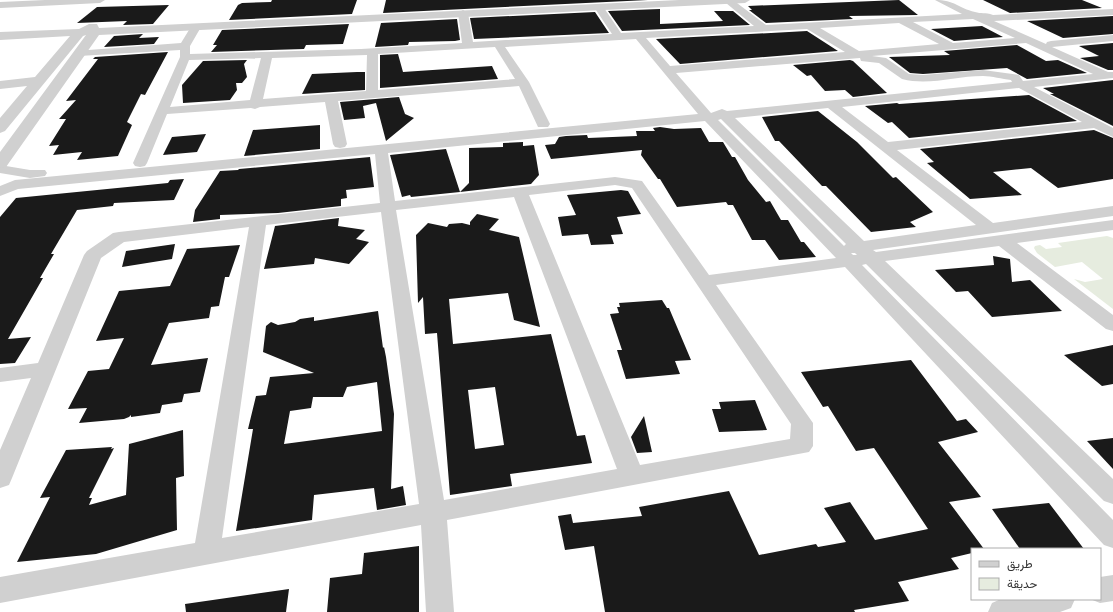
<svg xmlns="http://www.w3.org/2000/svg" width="1113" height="612" viewBox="0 0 1113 612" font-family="Raleway,Vazirmatn,sans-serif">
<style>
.green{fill:#e6ecdf}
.building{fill:#1a1a1a;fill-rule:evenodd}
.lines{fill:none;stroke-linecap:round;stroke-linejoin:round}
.minor{fill:#d0d0d0;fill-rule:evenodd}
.tertiary{fill:#d0d0d0;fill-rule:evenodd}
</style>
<rect width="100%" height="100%" fill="#fff"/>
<path class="green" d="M1107 236 1113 238V309L1074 279 1085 282 1103 279 1082 262 1055 267 1037 253 1034 248 1035 246 1040 245 1046 249 1062 247 1058 243Z"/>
<path class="building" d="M272 0H357L352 14 229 20 238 5 242 3 271 2Z
M386 0H648L383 13Z
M899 0 918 15 849 16 853 19 766 23 749 10H752L748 6Z
M983 0H1082L1102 8 1010 13Z
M169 5 153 24 123 25 127 21 77 23 97 7Z
M660 9V24L723 21 714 11H733L750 25 622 31 608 11Z
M595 12 609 33 474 39 470 18Z
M1113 16V34L1063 38 1027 21Z
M457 19 460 40 455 41 409 42 408 45 375 47 381 23Z
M349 24 343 44 306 45 304 49 211 52 217 45H213L222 30Z
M982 26 1003 37 954 41 931 29Z
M807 31 838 51 680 64 656 39Z
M143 34 139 38 159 37 154 44 104 47 114 36Z
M1113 43V70H1108L1080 58 1099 56 1079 46Z
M1017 45 1046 61 1058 60 1087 73 1027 79 1007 68 923 74 910 73 889 57 950 55 944 51Z
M168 52 145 95 141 94 127 122 132 125 118 156 77 160 82 152 53 155 59 145 49 146 66 119H59L76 100 66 101 98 59H93L95 57Z
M398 54 403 72 492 66 498 79 380 88V55Z
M247 60 244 64 247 77 242 83H236L237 90 230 100 183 103 182 85 203 61Z
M850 60 853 61 887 93 853 97 845 90 825 91 811 75 807 76 793 65Z
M357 72H365V90L302 94 312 74Z
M1113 80V126L1050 94H1054L1043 88Z
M1029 95 1077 121 909 138 892 122 888 123 865 106 897 103 899 104Z
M399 97 405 114 414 118 386 141 376 103 363 106 365 118 344 120 340 102Z
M818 111 857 142 893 178 896 177 933 212 910 222 916 227 871 232 826 186H822L779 141H775L762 117Z
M320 125V149L244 156 253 130Z
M660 127 674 129 701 128 709 142H723L732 157H735L748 180 766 202 770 201 781 220H788L801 242H804L816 257 779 260 765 240H752L733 205H728L726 202 677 207 660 179H658L641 155 642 150 551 159 545 145 555 144 559 137 566 136 587 135 588 138 637 136 636 131H655L653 128Z
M1094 130 1113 138V179L1058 188 1031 168 993 172 1022 195 970 199 927 163 934 162 920 149Z
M206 134 197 152 163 155 172 137Z
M523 142V146L534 145 539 175 531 184 460 192 469 183V148L503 147V143Z
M446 149 460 192 411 197 410 195 402 197 390 155Z
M370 157 374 187 346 190 347 198 341 199V206L278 213 220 215V219L193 222 195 210 220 171 238 170 239 169Z
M184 179 174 200 114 203 113 206 77 210 51 254H54L40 278H43L8 339 31 337 15 363 0 364V217L16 198 168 183 170 180Z
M621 190 628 191 641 214 617 217 623 234 611 235 614 244 591 245 588 234 562 236 558 217 576 215 567 195Z
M477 214 499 219 489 230 519 237 540 327 514 320 508 293 449 299 453 344 551 334 577 436 585 435 592 463 510 474 512 486 450 495 437 333 425 334 423 297 418 303 416 235 428 223 447 227 449 224 462 223 470 225V222ZM495 387 504 445 475 449 468 390Z
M339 218 338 226 365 230 356 239 369 242 349 264 315 258 314 264 264 269 275 226Z
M175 244 172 259 122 267 126 251Z
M240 245 229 277H225L219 306 211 307 209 318 169 323 151 365 208 358 200 392 184 394 182 402 162 405 160 413 131 417V415L129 417 124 419 79 423 87 408 68 409 88 371 109 369 124 338 96 341 119 291 170 286 187 249Z
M993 256 1010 259 1012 282 1030 280 1062 311 992 317 968 291 956 292 935 270 994 265Z
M662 300 667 308H669L691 360 675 361 680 374 626 379 617 350H622L610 314 619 313 617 307H620L619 303Z
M378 311 383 348 384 347 386 357 394 414 391 489 403 486 406 505 377 510 374 488 314 495 312 520 236 531 253 429H248L256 396 266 395 270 377 314 373 263 352 266 326 271 322 278 325 295 322 300 319 314 317V321ZM377 382 382 431 284 444 290 411 311 408 313 397H343L347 387Z
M1113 345V384L1102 386 1064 355Z
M911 360 957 421 966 419 978 432 938 442 981 497 949 502 984 549H972V553L951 558 959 569 898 582 909 601 854 610 855 612H605L594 546 565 550 558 516 571 514 573 523 642 516 639 507 729 491 759 555 816 544 818 547 846 542 824 508 850 502 875 540 928 529 874 448 856 451 828 406 823 407 801 372Z
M755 400 767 430 719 432 712 409H721L719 402Z
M644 416 652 452 637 453 631 437Z
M183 430 184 476 176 478 177 530 96 554 17 562 50 497 40 498 66 450 112 447 111 449 114 448 89 498H92L89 505 126 495 129 444Z
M1113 438V469L1087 441Z
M1049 503 1084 549H1020L992 509Z
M419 546V612H327L330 578 362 574 364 553Z
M289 589 286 612H186L185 604Z"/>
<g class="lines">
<path class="minor" d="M45 0H105L100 3 0 8V2Z
M725 0H733L766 25 962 14 935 0C955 0 958 8 975 12 981 14 985 12 993 15L1113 9V15L994 21 1046 44 1047 42 1051 41 1113 35V41L1052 47 1108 72H1113V78L1034 87 1113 128V137L1094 128 897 150 993 223 1113 206V216L873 250 876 252 1113 220V230L1017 243 1113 315V331L1106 329 999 246 885 261 1113 479V504L1104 501 866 264 862 265 1113 520V548L1104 545 845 267 716 285 813 423V446L809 452 447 520 454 612H426L421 525 0 603V577L195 543 249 227 124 242 101 258 12 478 9 485 0 488V450L31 378 0 382V368L38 363 84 255 87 251 113 233 119 232 380 203 375 154 18 189 0 196V186L15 180 698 114 636 39 505 47 529 82 550 124 548 127H538L519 86 338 101 347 144 345 147 340 148 335 147 333 144 325 102 260 107 255 109 251 108 167 114 147 163 145 166 140 167 135 166 133 163 180 57V50L79 56 74 53 75 51 181 43 192 25 196 24 201 27 190 46V54L361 49 462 43 458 13 463 10 468 13 473 42 612 34 594 7 599 4 602 5 621 33 754 26 726 3ZM973 19 1015 38 953 43 913 22ZM899 23 939 44 859 51 820 28ZM807 29 845 52 670 66 646 38ZM1026 43 1093 74 1023 81 1019 75 983 70 923 75 909 74 886 58 872 56ZM495 47 515 79 378 90V54ZM367 55 366 91 263 99 272 58ZM261 58 250 100 170 107 189 60ZM860 58 861 61 879 63 902 79C929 86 955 76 983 76 992 76 1002 79 1011 80L1012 82 727 111 722 109 711 113 676 73ZM1019 88 1082 122 888 142 842 107ZM828 108 976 225 864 241 735 118ZM721 119 846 244 844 246 718 120ZM705 121 836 258 709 275 642 181 615 177 395 201 388 153ZM615 185 632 188 791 424 790 439 640 465 529 195ZM514 197 617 469 444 500 396 210ZM381 212 419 504 222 538 266 225ZM851 253H855L857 255H853Z
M0 165 30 170H45L47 173 45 176 30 178 0 173Z
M1113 575V601L1100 603 1090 599H1100V577Z
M1001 599H1075L1071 608 1060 612H988L992 603Z"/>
<path class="tertiary" d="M679 0H750L745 3 99 35 6 167 0 168V152L86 35 83 36 5 131 0 133V118L27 86 0 89V81L35 77 70 36 0 40V32L79 29 89 24H97L99 28Z"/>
</g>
<rect x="971" y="548" width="130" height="52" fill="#ffffff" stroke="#adadad"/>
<rect x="979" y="561" width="20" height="6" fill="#d0d0d0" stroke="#adadad"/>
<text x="1007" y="568" font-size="12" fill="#333333">طريق</text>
<rect x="979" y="578" width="20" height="12" fill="#e6ecdf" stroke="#adadad"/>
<text x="1007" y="588" font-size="12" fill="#333333">حديقة</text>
</svg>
